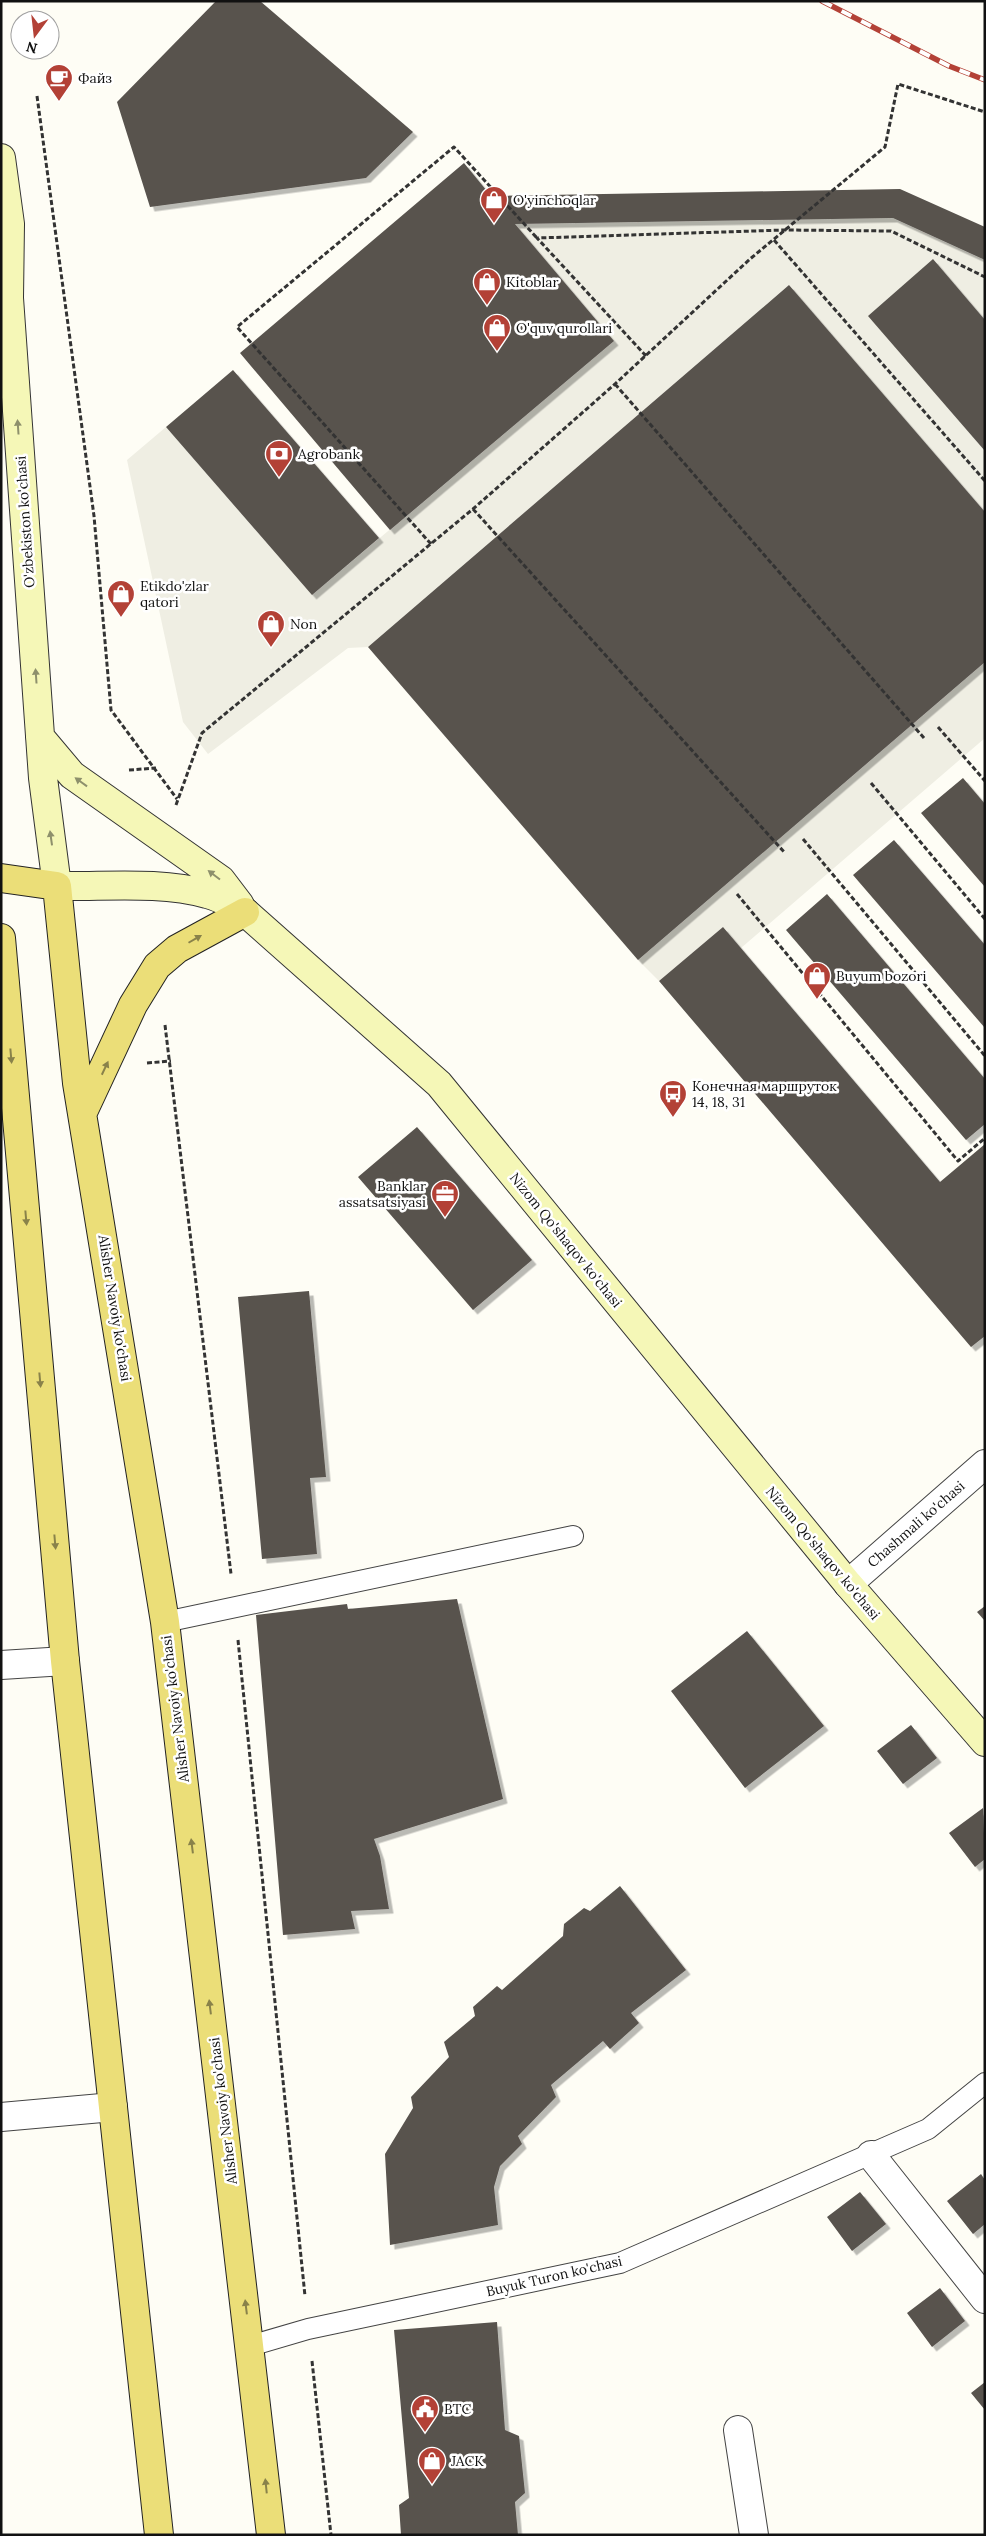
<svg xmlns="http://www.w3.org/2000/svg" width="986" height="2536" viewBox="0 0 986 2536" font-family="Lora,serif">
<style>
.plaza{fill:#efeee3}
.building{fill:#58534e;filter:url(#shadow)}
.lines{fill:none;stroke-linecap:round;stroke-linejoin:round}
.lane-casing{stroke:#444;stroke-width:22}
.street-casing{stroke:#444;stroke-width:30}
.secondary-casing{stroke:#333;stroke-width:30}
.primary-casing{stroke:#222;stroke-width:30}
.path{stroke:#333;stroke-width:3;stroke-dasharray:5 2.5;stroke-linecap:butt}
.lane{stroke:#fff;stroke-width:20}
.street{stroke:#fff;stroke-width:28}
.secondary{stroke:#f5f7b7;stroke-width:28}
.primary{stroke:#ebde78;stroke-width:28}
.rail-casing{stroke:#b34136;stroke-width:5.5}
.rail{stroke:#fff;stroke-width:4;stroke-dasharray:11;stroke-linecap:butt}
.oneway{fill:#8e906c}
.oneway2{fill:#89824a}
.labels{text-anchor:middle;stroke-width:5;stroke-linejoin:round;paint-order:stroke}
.poi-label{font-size:14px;fill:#111;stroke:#fff;text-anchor:start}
.street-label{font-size:14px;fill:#111;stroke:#fff}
</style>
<defs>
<filter id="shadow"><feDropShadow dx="4.5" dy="4.5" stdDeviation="0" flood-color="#0004"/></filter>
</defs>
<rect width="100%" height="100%" fill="#fefdf5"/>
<path class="plaza" d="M893 218 985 260V320L933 259 869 316 985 451V512L789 285 368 647 348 648 208 754 183 722 127 460 166 427 312 595 614 341 515 224Z
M985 662V738L741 948 723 927 659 981 638 960Z"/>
<path class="building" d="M216 1H260L413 132 366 178 150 207 117 102Z
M464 163 491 196 900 189 985 227V260L893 218 515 224 614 341 390 530 240 353Z
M933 259 985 320V451L868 316Z
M789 285 985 512V662L638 960 368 647Z
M233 370 379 538 312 595 166 427Z
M963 778 985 804V887L921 813Z
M894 840 985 945V1028L853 875Z
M827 894 985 1079V1124L966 1140 786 930Z
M723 927 940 1182 985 1144V1336L971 1347 659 981Z
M417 1127 532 1260 473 1310 358 1177Z
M309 1291 326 1477 310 1478 317 1554 262 1559 238 1297Z
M457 1599 503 1799 374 1839 380 1856 389 1909 351 1911 355 1929 283 1935 256 1615 347 1604 348 1609Z
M985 1606V1621L977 1612Z
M747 1631 824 1726 745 1788 671 1691Z
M911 1725 937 1758 903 1784 877 1751Z
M983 1808 985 1859 975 1867 949 1833Z
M620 1886 686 1970 631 2013 639 2023 610 2049 603 2041 551 2085 556 2097 518 2136 522 2144 500 2166 494 2187 498 2225 390 2245 385 2154 413 2108 411 2097 449 2057 444 2042 475 2016 473 2007 497 1986 502 1990 563 1936 564 1924 584 1908 590 1911Z
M981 2174 985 2180V2224L973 2234 947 2201Z
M860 2192 886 2224 852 2251 827 2217Z
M940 2288 965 2321 932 2347 907 2313Z
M497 2322 505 2430 519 2436 525 2493 515 2502 518 2535H401L399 2505 409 2498 394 2330Z
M985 2382V2410L971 2393Z"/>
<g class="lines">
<defs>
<path id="lane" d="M165 1622 573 1536
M250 2346 308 2329 620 2263 928 2129 985 2083"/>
<path id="street" d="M848 1584 985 1464
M1 1665 65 1661
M1 2117 113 2107
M871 2155 985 2299
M738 2430 754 2535"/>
<path id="secondary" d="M1 158 10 224 9 298 43 778 57 886C106 887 160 881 207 894 220 897 233 905 245 912L439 1084 848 1584 985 1742
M40 737 72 775 221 880 240 905"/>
<path id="primary" d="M1 878 57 886 77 1083 165 1622 271 2535
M1 938 65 1661 159 2535
M83 1112 133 1005 157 966 177 949 245 912"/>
</defs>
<use href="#lane" class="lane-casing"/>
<use href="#street" class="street-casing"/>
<use href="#secondary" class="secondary-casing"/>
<use href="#primary" class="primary-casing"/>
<path class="path" d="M37 96 94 516 111 710 177 799
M774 240 985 481
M646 356 537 238 785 230 891 231 985 277
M615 384 924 738
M473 509 785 853
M431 544 237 327 454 147 537 238
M938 727 985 781
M129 770 156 768
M871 783 985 919
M176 805 202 733 473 509 615 384 750 259 885 147 898 84 985 112
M803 839 985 1056
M737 894 958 1161 985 1138
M165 1025 231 1574
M147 1063 171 1061
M238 1640 305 2296
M312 2361 331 2535"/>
<use href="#lane" class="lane"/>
<use href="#street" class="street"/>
<use href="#secondary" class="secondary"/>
<use href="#primary" class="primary"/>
<defs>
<path id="rail" d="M822 1 949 66 985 80"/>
</defs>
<use href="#rail" class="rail-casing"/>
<use href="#rail" class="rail"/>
</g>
<defs><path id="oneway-solid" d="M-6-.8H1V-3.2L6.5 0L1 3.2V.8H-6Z" transform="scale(1.25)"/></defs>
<g class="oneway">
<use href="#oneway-solid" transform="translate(18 427) rotate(-94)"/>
<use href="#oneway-solid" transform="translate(36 676) rotate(-94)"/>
<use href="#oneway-solid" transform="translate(81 782) rotate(-144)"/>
<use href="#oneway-solid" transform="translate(51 838) rotate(-98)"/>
<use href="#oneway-solid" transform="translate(214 875) rotate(-143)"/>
</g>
<g class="oneway2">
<use href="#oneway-solid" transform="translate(195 939) rotate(-30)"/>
<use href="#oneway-solid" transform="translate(11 1056) rotate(85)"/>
<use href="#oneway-solid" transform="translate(105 1068) rotate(-65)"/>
<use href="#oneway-solid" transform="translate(26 1218) rotate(85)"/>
<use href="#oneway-solid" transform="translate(40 1380) rotate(85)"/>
<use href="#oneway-solid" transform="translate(55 1542) rotate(85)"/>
<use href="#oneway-solid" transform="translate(192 1846) rotate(-97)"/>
<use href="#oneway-solid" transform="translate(210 2007) rotate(-97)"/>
<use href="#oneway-solid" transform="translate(246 2307) rotate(-97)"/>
<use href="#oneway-solid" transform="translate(266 2486) rotate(-96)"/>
</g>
<defs>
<symbol id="cafe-pin" viewBox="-11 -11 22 30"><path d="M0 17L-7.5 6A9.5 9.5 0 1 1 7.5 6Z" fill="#b34136" stroke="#fff"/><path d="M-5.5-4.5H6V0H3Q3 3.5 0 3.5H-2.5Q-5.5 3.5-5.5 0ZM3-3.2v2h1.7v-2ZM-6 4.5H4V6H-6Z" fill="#fff"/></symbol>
<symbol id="shop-pin" viewBox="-11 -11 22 30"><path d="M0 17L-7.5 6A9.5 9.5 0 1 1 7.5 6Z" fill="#b34136" stroke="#fff"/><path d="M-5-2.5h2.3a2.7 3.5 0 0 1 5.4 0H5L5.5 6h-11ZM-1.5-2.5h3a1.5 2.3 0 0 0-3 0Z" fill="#fff"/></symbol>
<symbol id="bank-pin" viewBox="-11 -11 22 30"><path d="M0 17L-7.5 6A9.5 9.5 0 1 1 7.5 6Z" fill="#b34136" stroke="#fff"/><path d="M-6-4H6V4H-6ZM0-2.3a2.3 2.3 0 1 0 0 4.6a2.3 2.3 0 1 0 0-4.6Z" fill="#fff"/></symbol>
<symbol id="bus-pin" viewBox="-11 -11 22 30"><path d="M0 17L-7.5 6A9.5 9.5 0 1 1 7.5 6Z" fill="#b34136" stroke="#fff"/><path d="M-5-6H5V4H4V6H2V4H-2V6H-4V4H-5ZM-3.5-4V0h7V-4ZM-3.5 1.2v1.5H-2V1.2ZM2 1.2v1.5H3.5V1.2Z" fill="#fff"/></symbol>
<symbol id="office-pin" viewBox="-11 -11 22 30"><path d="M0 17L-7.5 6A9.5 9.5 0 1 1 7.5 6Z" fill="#b34136" stroke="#fff"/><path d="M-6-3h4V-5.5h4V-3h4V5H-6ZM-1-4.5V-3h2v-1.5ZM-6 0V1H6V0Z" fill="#fff"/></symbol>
<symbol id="civic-pin" viewBox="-11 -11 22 30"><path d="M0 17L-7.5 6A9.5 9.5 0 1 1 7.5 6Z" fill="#b34136" stroke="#fff"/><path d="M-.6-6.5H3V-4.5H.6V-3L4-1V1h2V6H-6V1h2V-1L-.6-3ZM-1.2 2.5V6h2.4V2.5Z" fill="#fff"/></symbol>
</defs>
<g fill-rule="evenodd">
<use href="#cafe-pin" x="43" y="62" width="32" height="43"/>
<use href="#shop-pin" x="478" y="184" width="32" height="43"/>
<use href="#shop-pin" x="471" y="266" width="32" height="43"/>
<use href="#shop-pin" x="481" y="312" width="32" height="43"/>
<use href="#bank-pin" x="263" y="438" width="32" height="43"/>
<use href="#shop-pin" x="105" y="578" width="32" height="43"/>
<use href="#shop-pin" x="255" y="608" width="32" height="43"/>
<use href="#shop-pin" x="801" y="960" width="32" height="43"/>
<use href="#bus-pin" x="657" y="1078" width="32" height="43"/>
<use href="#office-pin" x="429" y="1178" width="32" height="43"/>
<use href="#civic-pin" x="409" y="2393" width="32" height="43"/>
<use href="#shop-pin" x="416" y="2445" width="32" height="43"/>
</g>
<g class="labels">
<g class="poi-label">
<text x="78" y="83">Файз</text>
<text x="513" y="205">O'yinchoqlar</text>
<text x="506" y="287">Kitoblar</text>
<text x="516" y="333">O'quv qurollari</text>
<text x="298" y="459">Agrobank</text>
<text x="140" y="591">Etikdo'zlar<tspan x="140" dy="16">qatori</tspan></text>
<text x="290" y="629">Non</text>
<text x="836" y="981">Buyum bozori</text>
<text x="692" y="1091">Конечная маршруток<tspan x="692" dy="16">14, 18, 31</tspan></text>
<text x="426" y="1191" text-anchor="end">Banklar<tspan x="426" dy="16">assatsatsiyasi</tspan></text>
<text x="444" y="2414">BTC</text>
<text x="451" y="2466">JACK</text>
</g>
<g class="street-label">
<text transform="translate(25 522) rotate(-94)" y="5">O'zbekiston ko'chasi</text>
<text transform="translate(566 1240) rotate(51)" y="5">Nizom Qo'shaqov ko'chasi</text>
<text transform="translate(115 1308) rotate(81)" y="5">Alisher Navoiy ko'chasi</text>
<text transform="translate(916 1524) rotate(-41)" y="5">Chashmali ko'chasi</text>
<text transform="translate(823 1553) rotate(50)" y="5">Nizom Qo'shaqov ko'chasi</text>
<text transform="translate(175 1709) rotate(-97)" y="5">Alisher Navoiy ko'chasi</text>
<text transform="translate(223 2111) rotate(-97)" y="5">Alisher Navoiy ko'chasi</text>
<text transform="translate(554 2276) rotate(-13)" y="5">Buyuk Turon ko'chasi</text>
</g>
</g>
<rect width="986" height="2536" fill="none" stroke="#111111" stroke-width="5"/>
<g transform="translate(35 35) rotate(195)"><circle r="24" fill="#ffffff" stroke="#a0a0a0"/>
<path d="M0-4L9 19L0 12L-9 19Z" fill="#b34136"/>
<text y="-8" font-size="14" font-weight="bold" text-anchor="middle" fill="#111111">N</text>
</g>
</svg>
